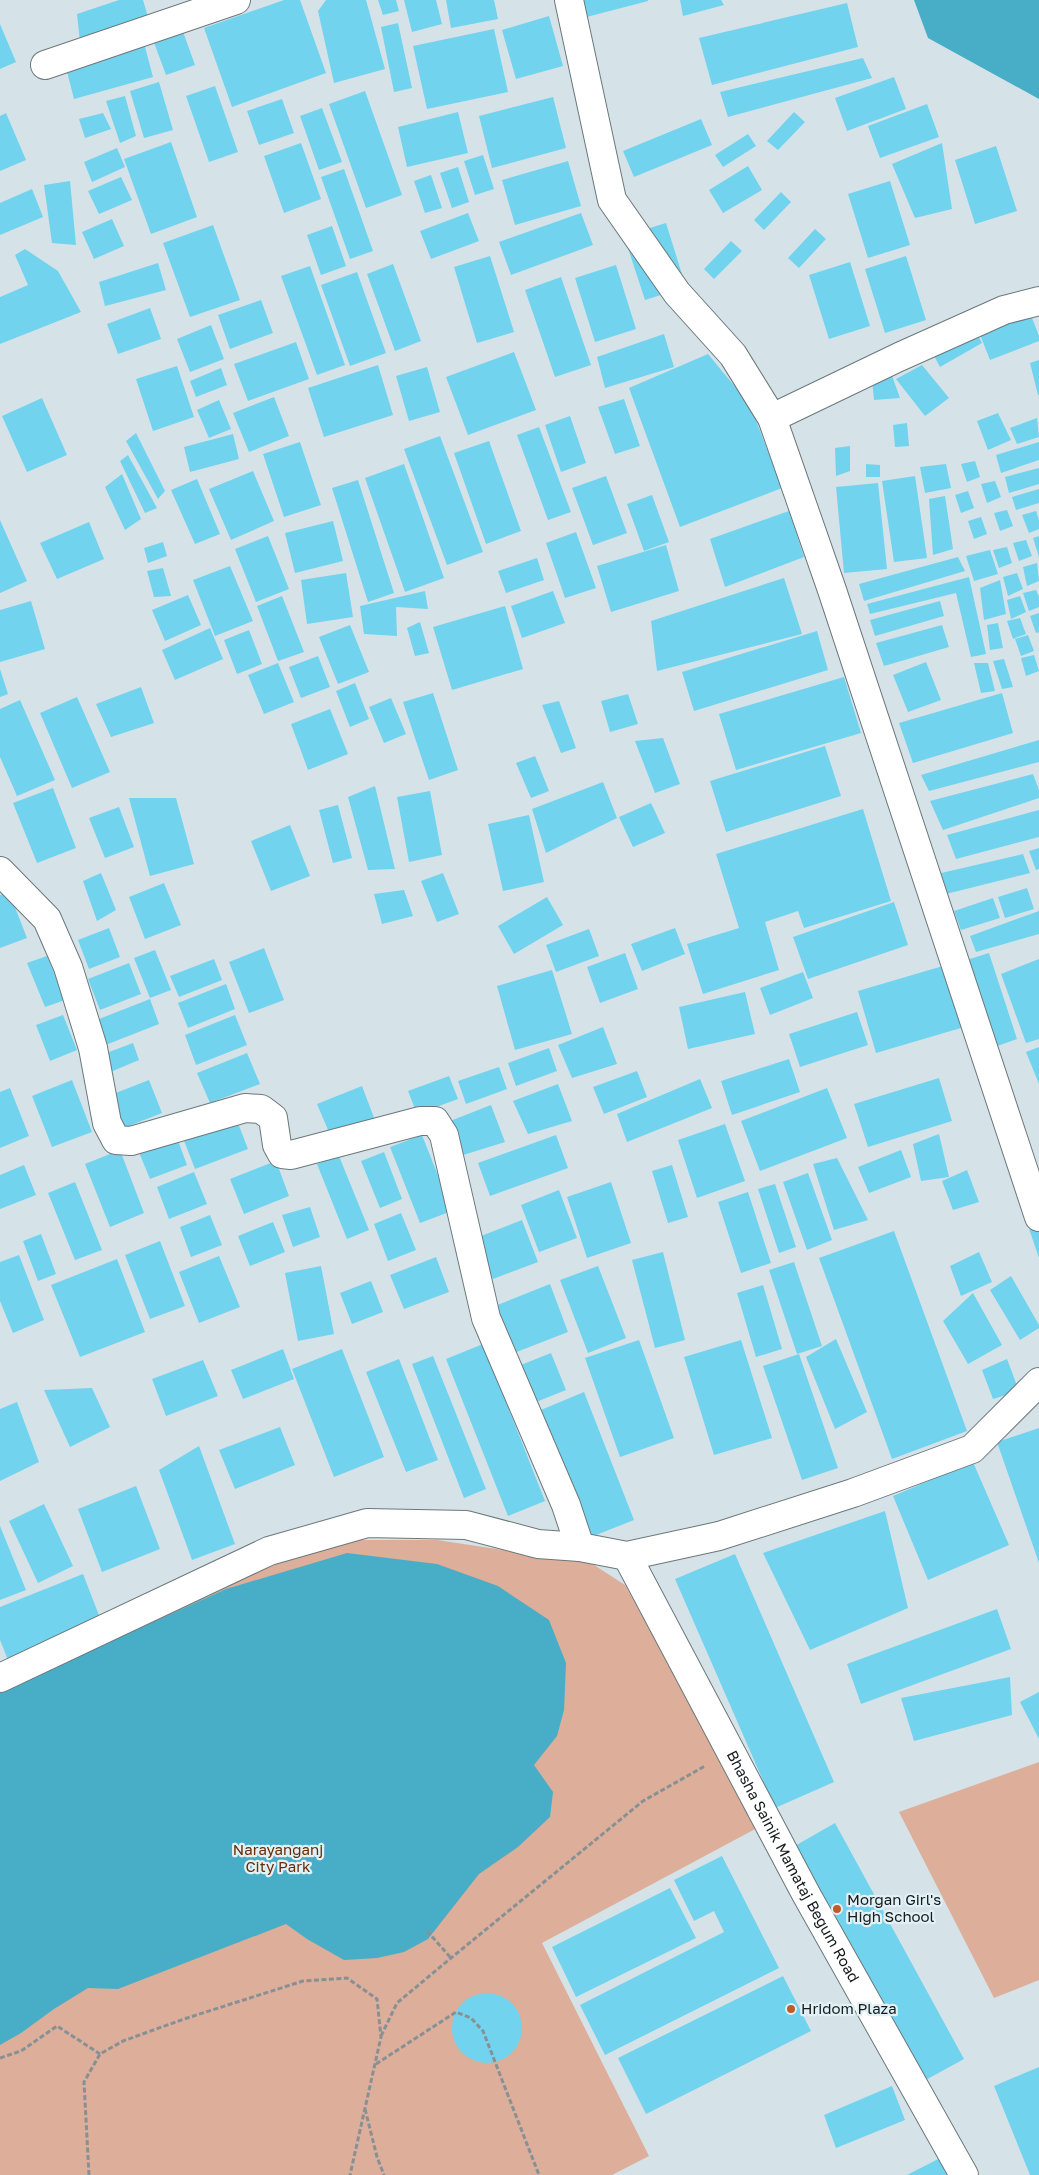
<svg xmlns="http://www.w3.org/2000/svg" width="1039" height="2175" viewBox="0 0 1039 2175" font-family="'Golos Text',sans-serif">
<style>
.green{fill:#ddae99}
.water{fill:#48adc7}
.building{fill:#71d3ee}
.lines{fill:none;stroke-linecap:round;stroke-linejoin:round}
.street-casing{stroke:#6b787b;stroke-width:30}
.path{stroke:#879195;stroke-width:3;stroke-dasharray:5 2.5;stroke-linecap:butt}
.street{stroke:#fff;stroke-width:28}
.poi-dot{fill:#c05b28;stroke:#e2f1f5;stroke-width:2}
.labels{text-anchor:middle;stroke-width:4.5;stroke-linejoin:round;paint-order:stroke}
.park-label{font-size:15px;fill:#6b2a04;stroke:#e2f1f5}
.street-label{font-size:15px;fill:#151a1b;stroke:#e2f1f5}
.poi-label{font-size:15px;fill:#151a1b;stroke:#e2f1f5;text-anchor:start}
</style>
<rect width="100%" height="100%" fill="#d5e3e8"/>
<path class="green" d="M350 1540H437L591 1563 625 1585 759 1827 542 1943 649 2156 612 2175H0V1681L192 1592Z
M1039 1762V1980L994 1998 899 1812Z"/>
<path class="water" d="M914 0H1039V99L928 38Z
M347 1553 437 1564 498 1586 549 1620 566 1663 564 1710 557 1736 534 1765 553 1792 550 1817 518 1847 479 1874 428 1939 404 1952 377 1958 344 1960 307 1939 286 1924 118 1989 88 1988 54 2009 21 2033 0 2045V1693L91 1650 226 1589Z"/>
<path class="building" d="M119 0H143L149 20 80 42 77 14Z
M284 0H300L326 73 232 107 204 28Z
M326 0H366L385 69 334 83 318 11Z
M378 0H396L399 11 383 15Z
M404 0H436L442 24 412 32Z
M446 0H494L498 19 451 28Z
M575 0H648V1L579 19Z
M680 0H721L724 5 683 16Z
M847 3 858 47 712 85 699 38Z
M549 16 563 66 516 79 502 30Z
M398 23 412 88 394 92 381 27Z
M0 24 16 62 0 69Z
M182 29 195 65 166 75 153 40Z
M494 29 508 92 427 109 413 46Z
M144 43 153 77 74 99 65 64Z
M863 58 872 78 728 117 720 92Z
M894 77 906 109 847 131 835 98Z
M159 82 173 130 144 138 130 91Z
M215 86 238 152 209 162 186 96Z
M365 91 402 195 366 208 329 104Z
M125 96 136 136 120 143 106 101Z
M553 97 566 148 492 168 479 116Z
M282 99 294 133 259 145 247 111Z
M927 104 939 137 880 158 868 126Z
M322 108 342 162 319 170 300 116Z
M458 112 468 153 407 167 398 127Z
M794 112 805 122 778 150 767 141Z
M6 113 26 160 0 171V116Z
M103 113 111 129 85 138 79 119Z
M701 119 712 145 634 177 623 151Z
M748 134 756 146 723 167 715 155Z
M171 142 197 217 151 234 124 159Z
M301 143 321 199 284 213 264 156Z
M942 143 952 209 915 218 892 164Z
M996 146 1017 211 975 224 955 160Z
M117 148 125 167 92 182 84 162Z
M483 155 494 189 475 195 464 161Z
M568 161 581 206 515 225 502 180Z
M748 166 762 190 723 213 709 190Z
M458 167 469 202 452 208 440 173Z
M344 169 373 251 350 259 321 177Z
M431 175 442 208 425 213 414 181Z
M121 177 132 200 99 214 88 191Z
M70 181 76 245 52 243 44 185Z
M890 181 910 245 868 258 848 194Z
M32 189 43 217 0 235V203Z
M781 192 791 202 764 230 754 220Z
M468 213 479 241 431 259 420 231Z
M581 213 593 245 511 275 499 242Z
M112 219 124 246 94 259 82 232Z
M666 223 686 287 645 300 624 236Z
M213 225 240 300 190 317 163 243Z
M332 226 346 266 321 275 307 235Z
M815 229 826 239 799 268 788 258Z
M731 241 742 251 714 279 704 269Z
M25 249 58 271 81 312 0 344V297L28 285 15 255Z
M490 256 514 332 477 343 454 267Z
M906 256 926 320 885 333 865 269Z
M850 262 870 326 829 339 809 275Z
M158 263 166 290 105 306 99 282Z
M393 264 421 341 395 351 367 274Z
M616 265 636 329 595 342 575 278Z
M310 266 345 365 317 375 281 276Z
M357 272 386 353 350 366 321 285Z
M561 277 591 365 555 377 525 290Z
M261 300 273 333 230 349 218 315Z
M1026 302 1039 336V341L990 360 975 322Z
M150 308 161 339 118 354 107 324Z
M965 311 982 343 940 367 923 335Z
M211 325 224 359 190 372 177 339Z
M664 334 674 367 605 388 597 357Z
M296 342 309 379 248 401 234 364Z
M514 352 536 410 468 435 446 377Z
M708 354 750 405 782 488 680 527 629 388Z
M1039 360V395H1038L1030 363Z
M378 365 393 415 324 437 308 388Z
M922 365 949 398 925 416 896 379Z
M177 366 194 417 153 431 136 379Z
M427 367 440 412 409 421 396 376Z
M221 368 227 385 196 397 190 381Z
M891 373 900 398 874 400 872 380Z
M274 397 289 436 249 452 233 413Z
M42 398 67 455 27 472 2 416Z
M624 399 640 446 615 454 598 407Z
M219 400 231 429 209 438 197 410Z
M998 413 1011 440 988 450 977 421Z
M570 416 586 463 561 472 545 425Z
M1037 418 1039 437 1017 444 1010 428Z
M907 423 909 446 895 447 893 425Z
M539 427 571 512 548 520 517 435Z
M136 433 165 491 158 499 126 441Z
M233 434 239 459 190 472 184 447Z
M440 436 483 552 447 565 404 449Z
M489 441 521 531 486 544 454 453Z
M300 442 321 505 284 517 263 454Z
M1039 442V460L1001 473 996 455Z
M850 446V471L836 476 835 448Z
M128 455 157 508 145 513 120 461Z
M975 461 980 477 967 482 961 464Z
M404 464 444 578 405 592 365 478Z
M866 464 880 465V477H866Z
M946 464 951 488 925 493 920 467Z
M1039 468V484L1009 493 1005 477Z
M253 471 274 521 231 540 209 489Z
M122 474 141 519 125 530 105 487Z
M606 476 627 533 593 545 572 488Z
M915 476 927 558 894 562 882 481Z
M197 479 220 534 195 544 171 490Z
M358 480 394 593 368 602 332 488Z
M995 481 1001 497 987 503 981 484Z
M878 483 887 569 844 573 836 487Z
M1039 489V503L1016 510 1012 497Z
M968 491 974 508 961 513 955 495Z
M652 495 669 542 644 551 627 504Z
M945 496 953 549 933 555 929 499Z
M1007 510 1013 526 1000 531 994 513Z
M789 511 804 557 725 587 710 539Z
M1036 511 1039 520V529L1029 533 1022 515Z
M981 517 987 534 974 539 968 521Z
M0 520 27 581 0 593Z
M333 521 343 561 295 573 285 533Z
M89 522 104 559 57 579 40 543Z
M576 532 596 588 565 598 546 543Z
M268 536 289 589 256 602 235 549Z
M1039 536V557L1033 538Z
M1026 540 1032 556 1019 561 1013 543Z
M163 542 167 556 148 563 144 548Z
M666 545 679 591 611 612 597 566Z
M1007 547 1012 563 999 568 993 550Z
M990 550 998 574 974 581 966 556Z
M958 557 965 571 864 601 859 584Z
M537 558 544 580 506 593 498 571Z
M1037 563 1039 581 1027 586 1023 567Z
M230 566 253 621 215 636 193 580Z
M163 568 171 596 154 597 147 571Z
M346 573 353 617 307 624 301 580Z
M1017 573 1023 589 1008 596 1003 577Z
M969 577 986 654 971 657 956 593 870 614 867 604Z
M784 578 802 634 657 671 651 621Z
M1000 580 1006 614 984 620 980 588Z
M1036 590 1039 597V607L1029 611 1023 593Z
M425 591 428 609 396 607 397 636 364 634 360 606Z
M553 591 565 623 522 638 511 606Z
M188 595 201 625 165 641 152 610Z
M282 596 304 652 278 661 257 606Z
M1020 596 1026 612 1011 619 1007 600Z
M31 601 45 649 0 662V610Z
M940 601 944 616 875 636 870 620Z
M505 606 523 669 452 690 433 627Z
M1039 613V632L1036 633 1030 616Z
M1020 618 1026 634 1013 639 1007 621Z
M420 622 429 653 415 656 407 628Z
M998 623 1003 648 990 650 987 625Z
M350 625 369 672 338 684 319 637Z
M942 625 949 647 884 666 876 643Z
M210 628 223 659 175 680 162 650Z
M249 630 262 664 237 674 224 640Z
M817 631 828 670 694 711 682 672Z
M1028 635 1034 651 1021 656 1015 639Z
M1034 655 1039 671 1026 676 1021 658Z
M318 656 330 687 301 698 289 667Z
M1004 659 1013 687 1002 689 993 661Z
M926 662 941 700 908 712 893 675Z
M278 663 294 702 264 714 248 675Z
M974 663H988L995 691 981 693Z
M0 669 8 694 0 697Z
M844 677 861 733 736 770 719 714Z
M355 683 369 719 350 727 336 691Z
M141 687 154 723 111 737 96 704Z
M433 693 458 770 429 780 403 702Z
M1002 693 1013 733 913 763 899 723Z
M628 694 638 724 610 732 601 701Z
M77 697 110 772 72 788 40 713Z
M391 698 406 734 384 743 369 707Z
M20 700 55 780 17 796 0 757V709Z
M559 701 576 748 561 753 542 705Z
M330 709 348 754 308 770 291 724Z
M663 738 680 784 655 793 635 741Z
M1039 740V762L929 791 921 775Z
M825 746 841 796 726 832 710 781Z
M535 756 549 791 531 798 516 763Z
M1033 774 1039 790V798L943 830 930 801Z
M603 782 617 818 546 853 532 809Z
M375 786 395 869 368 870 348 797Z
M53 788 76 848 37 863 13 803Z
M430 791 442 855 409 862 397 797Z
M129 798H176L194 864 150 876Z
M651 803 665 833 633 847 619 817Z
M338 805 352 858 333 863 319 810Z
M119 807 134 847 105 858 89 818Z
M863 809 891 901 804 928 798 911 765 922 779 970 703 994 687 944 739 928 716 854Z
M1039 810V837L956 859 947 835Z
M529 815 544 882 503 891 488 824Z
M290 825 310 876 271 891 251 841Z
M1039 848V869L1036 870 1029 851Z
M1023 854 1030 873 942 895 937 874Z
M101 873 116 910 97 921 83 881Z
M443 873 459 914 437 922 421 881Z
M164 883 181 925 145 939 129 897Z
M1027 888 1034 909 1005 918 998 897Z
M404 890 413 916 382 924 374 894Z
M9 892 27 938 0 948V895Z
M547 897 563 925 514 954 498 926Z
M993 898 1000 918 961 930 954 911Z
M894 902 908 945 808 979 793 937Z
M1039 911V934L976 952 970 936Z
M109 928 120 957 89 969 78 940Z
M675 928 685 954 642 971 631 944Z
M589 929 599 956 556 972 546 945Z
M264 948 284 1000 249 1013 229 962Z
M155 950 171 990 150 998 134 958Z
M625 953 638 989 600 1003 587 967Z
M989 953 1017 1039 989 1049 960 962Z
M47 956 65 1000 45 1007 27 963Z
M214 959 222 980 179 997 170 976Z
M1039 959V1039L1026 1043 1001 974Z
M129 963 141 994 100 1010 88 979Z
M953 963 971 1025 876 1053 858 991Z
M552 970 572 1034 515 1050 497 986Z
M803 972 813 998 770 1015 760 988Z
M226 984 235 1009 188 1028 178 1003Z
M745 992 755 1034 688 1049 679 1007Z
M150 999 159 1024 103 1046 94 1021Z
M857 1012 868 1045 800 1067 789 1034Z
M63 1015 77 1050 50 1061 36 1025Z
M235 1015 247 1045 196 1065 185 1035Z
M603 1027 617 1064 572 1078 558 1045Z
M133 1043 139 1060 108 1073 101 1055Z
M1039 1047V1084L1026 1052Z
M549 1048 557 1071 516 1086 508 1063Z
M247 1053 260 1084 210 1103 197 1073Z
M789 1059 800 1092 732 1115 721 1081Z
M499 1067 507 1089 466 1104 458 1081Z
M637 1071 647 1097 604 1114 593 1087Z
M449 1076 458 1099 417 1114 408 1091Z
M939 1078 952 1121 868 1147 854 1104Z
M700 1079 712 1108 627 1142 617 1114Z
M72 1080 92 1132 52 1147 32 1096Z
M149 1080 162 1113 121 1129 108 1096Z
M558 1084 572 1121 528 1134 513 1101Z
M362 1086 376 1123 331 1137 317 1104Z
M10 1088 29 1136 0 1148V1092Z
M827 1088 847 1138 760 1171 741 1121Z
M491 1105 505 1142 460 1156 445 1123Z
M236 1118 248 1149 195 1169 183 1138Z
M725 1124 745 1181 697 1198 678 1140Z
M939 1134 949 1177 921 1181 913 1144Z
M176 1135 187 1165 150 1179 138 1150Z
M422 1135 452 1211 420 1223 390 1147Z
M556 1135 568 1168 490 1196 478 1163Z
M120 1150 144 1213 110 1227 85 1164Z
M901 1150 911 1177 869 1193 858 1167Z
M384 1152 402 1199 380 1208 361 1161Z
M339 1156 369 1230 347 1239 317 1164Z
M837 1158 868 1220 834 1230 813 1164Z
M276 1161 289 1196 244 1214 230 1179Z
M24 1165 36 1195 0 1209V1175Z
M672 1165 688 1217 668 1223 652 1171Z
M967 1170 979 1202 953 1210 942 1181Z
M194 1172 207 1204 169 1219 157 1187Z
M808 1173 832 1240 807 1250 783 1182Z
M75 1182 102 1250 75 1260 48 1193Z
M611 1182 631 1243 587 1258 567 1197Z
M775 1184 796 1247 779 1253 758 1189Z
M559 1190 577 1238 539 1252 521 1205Z
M748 1192 771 1263 741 1273 718 1202Z
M1039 1200V1258L1021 1205Z
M310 1207 320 1237 293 1247 282 1215Z
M401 1213 416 1250 388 1261 374 1224Z
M210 1215 222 1245 191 1257 180 1227Z
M522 1220 538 1262 493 1279 476 1238Z
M273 1222 285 1252 250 1266 238 1236Z
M894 1231 967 1431 892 1459 819 1258Z
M41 1234 56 1274 38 1281 23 1241Z
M160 1241 185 1306 150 1319 125 1255Z
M663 1252 685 1340 655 1348 632 1260Z
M979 1252 992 1282 961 1296 950 1266Z
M19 1255 44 1320 13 1333 0 1301V1262Z
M219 1256 240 1307 199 1323 179 1272Z
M436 1257 449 1292 404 1309 390 1275Z
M117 1259 145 1332 80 1357 51 1285Z
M794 1262 822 1346 797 1354 769 1270Z
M321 1266 334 1334 298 1341 285 1273Z
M598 1266 626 1338 588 1353 560 1280Z
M1011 1276 1039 1325V1328L1020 1340 990 1290Z
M371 1281 383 1312 352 1324 340 1293Z
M550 1284 568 1332 514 1353 495 1306Z
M763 1285 782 1349 756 1357 737 1293Z
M973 1293 1002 1345 968 1364 943 1321Z
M836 1339 867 1412 835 1429 806 1357Z
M639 1340 674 1438 620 1457 585 1358Z
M741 1340 772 1438 714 1455 684 1357Z
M483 1344 545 1501 508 1516 446 1359Z
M283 1349 294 1379 243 1399 231 1370Z
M342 1349 384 1457 334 1477 292 1369Z
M551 1353 566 1390 531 1404 516 1367Z
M799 1354 838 1468 802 1480 763 1366Z
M433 1356 486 1489 464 1498 412 1364Z
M399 1359 438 1460 406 1472 366 1372Z
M1007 1359 1019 1391 993 1399 982 1370Z
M203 1360 218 1396 166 1416 152 1379Z
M92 1388 110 1427 70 1447 44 1390Z
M584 1392 634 1520 586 1539 536 1412Z
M17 1402 39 1462 0 1481V1409Z
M280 1427 295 1465 235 1489 219 1450Z
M1039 1428V1563L997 1442Z
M199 1446 235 1544 192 1560 159 1470Z
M973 1462 1009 1545 928 1580 893 1496Z
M136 1486 160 1549 102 1572 78 1509Z
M44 1504 73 1566 38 1583 9 1521Z
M885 1511 908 1608 810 1650 763 1553Z
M0 1526 26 1590 0 1600Z
M735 1554 834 1782 775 1808 675 1579Z
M83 1574 102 1623 8 1660 0 1640V1607Z
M997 1609 1011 1649 861 1704 847 1664Z
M1010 1677 1012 1715 914 1741 901 1698Z
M1039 1692V1739L1020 1702Z
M835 1823 964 2059 922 2082 793 1847Z
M722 1856 779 1968 605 2055 580 2005 724 1932 714 1911 694 1921 674 1880Z
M670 1888 696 1938 576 1997 552 1947Z
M783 1976 811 2031 646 2114 618 2058Z
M452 2028a35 35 0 1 1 70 0a35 35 0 1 1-70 0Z
M1039 2067V2175H1030L994 2086Z
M892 2086 905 2120 836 2148 824 2115Z
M944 2156 954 2175H907Z"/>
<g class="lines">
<defs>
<g id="street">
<path d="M569 0 612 200 677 293 733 355 772 418 832 590 1039 1217"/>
<path d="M45 65 236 0"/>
<path d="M772 418 899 357 1004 310 1039 301"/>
<path d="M0 871 47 919 68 967 93 1048 107 1123 116 1140 131 1141 245 1108 261 1109 273 1118 277 1145 282 1154 291 1155 420 1121H435L444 1135 486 1318 566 1505 580 1547"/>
<path id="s1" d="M627 1556 806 1894 964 2175"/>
<path d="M0 1678 269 1551 367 1523 466 1525 538 1544 580 1547 627 1556 719 1536 853 1493 972 1449 1039 1382"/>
</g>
</defs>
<use href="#street" class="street-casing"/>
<path class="path" d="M427 1931 451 1958
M381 2036 397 2003 451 1958 643 1801 705 1766
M0 2058 21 2051 57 2026 100 2054
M376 2064 456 2012 471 2018 483 2031 539 2175
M365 2109 377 2157 384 2175
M89 2175 84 2082 100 2054 123 2041 184 2019 303 1981 347 1978 377 1999 381 2037 350 2175"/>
<use href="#street" class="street"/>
</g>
<g class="poi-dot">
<circle cx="837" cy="1909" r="5"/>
<circle cx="791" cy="2009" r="5"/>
</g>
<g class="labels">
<g class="park-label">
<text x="278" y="1855">Narayanganj<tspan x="278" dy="17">City Park</tspan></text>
</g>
<g class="street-label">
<text dy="5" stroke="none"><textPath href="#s1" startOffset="352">Bhasha Sainik Mamataj Begum Road</textPath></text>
</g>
<g class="poi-label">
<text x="847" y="1905">Morgan Girl's<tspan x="847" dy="17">High School</tspan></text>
<text x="801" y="2014">Hridom Plaza</text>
</g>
</g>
</svg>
